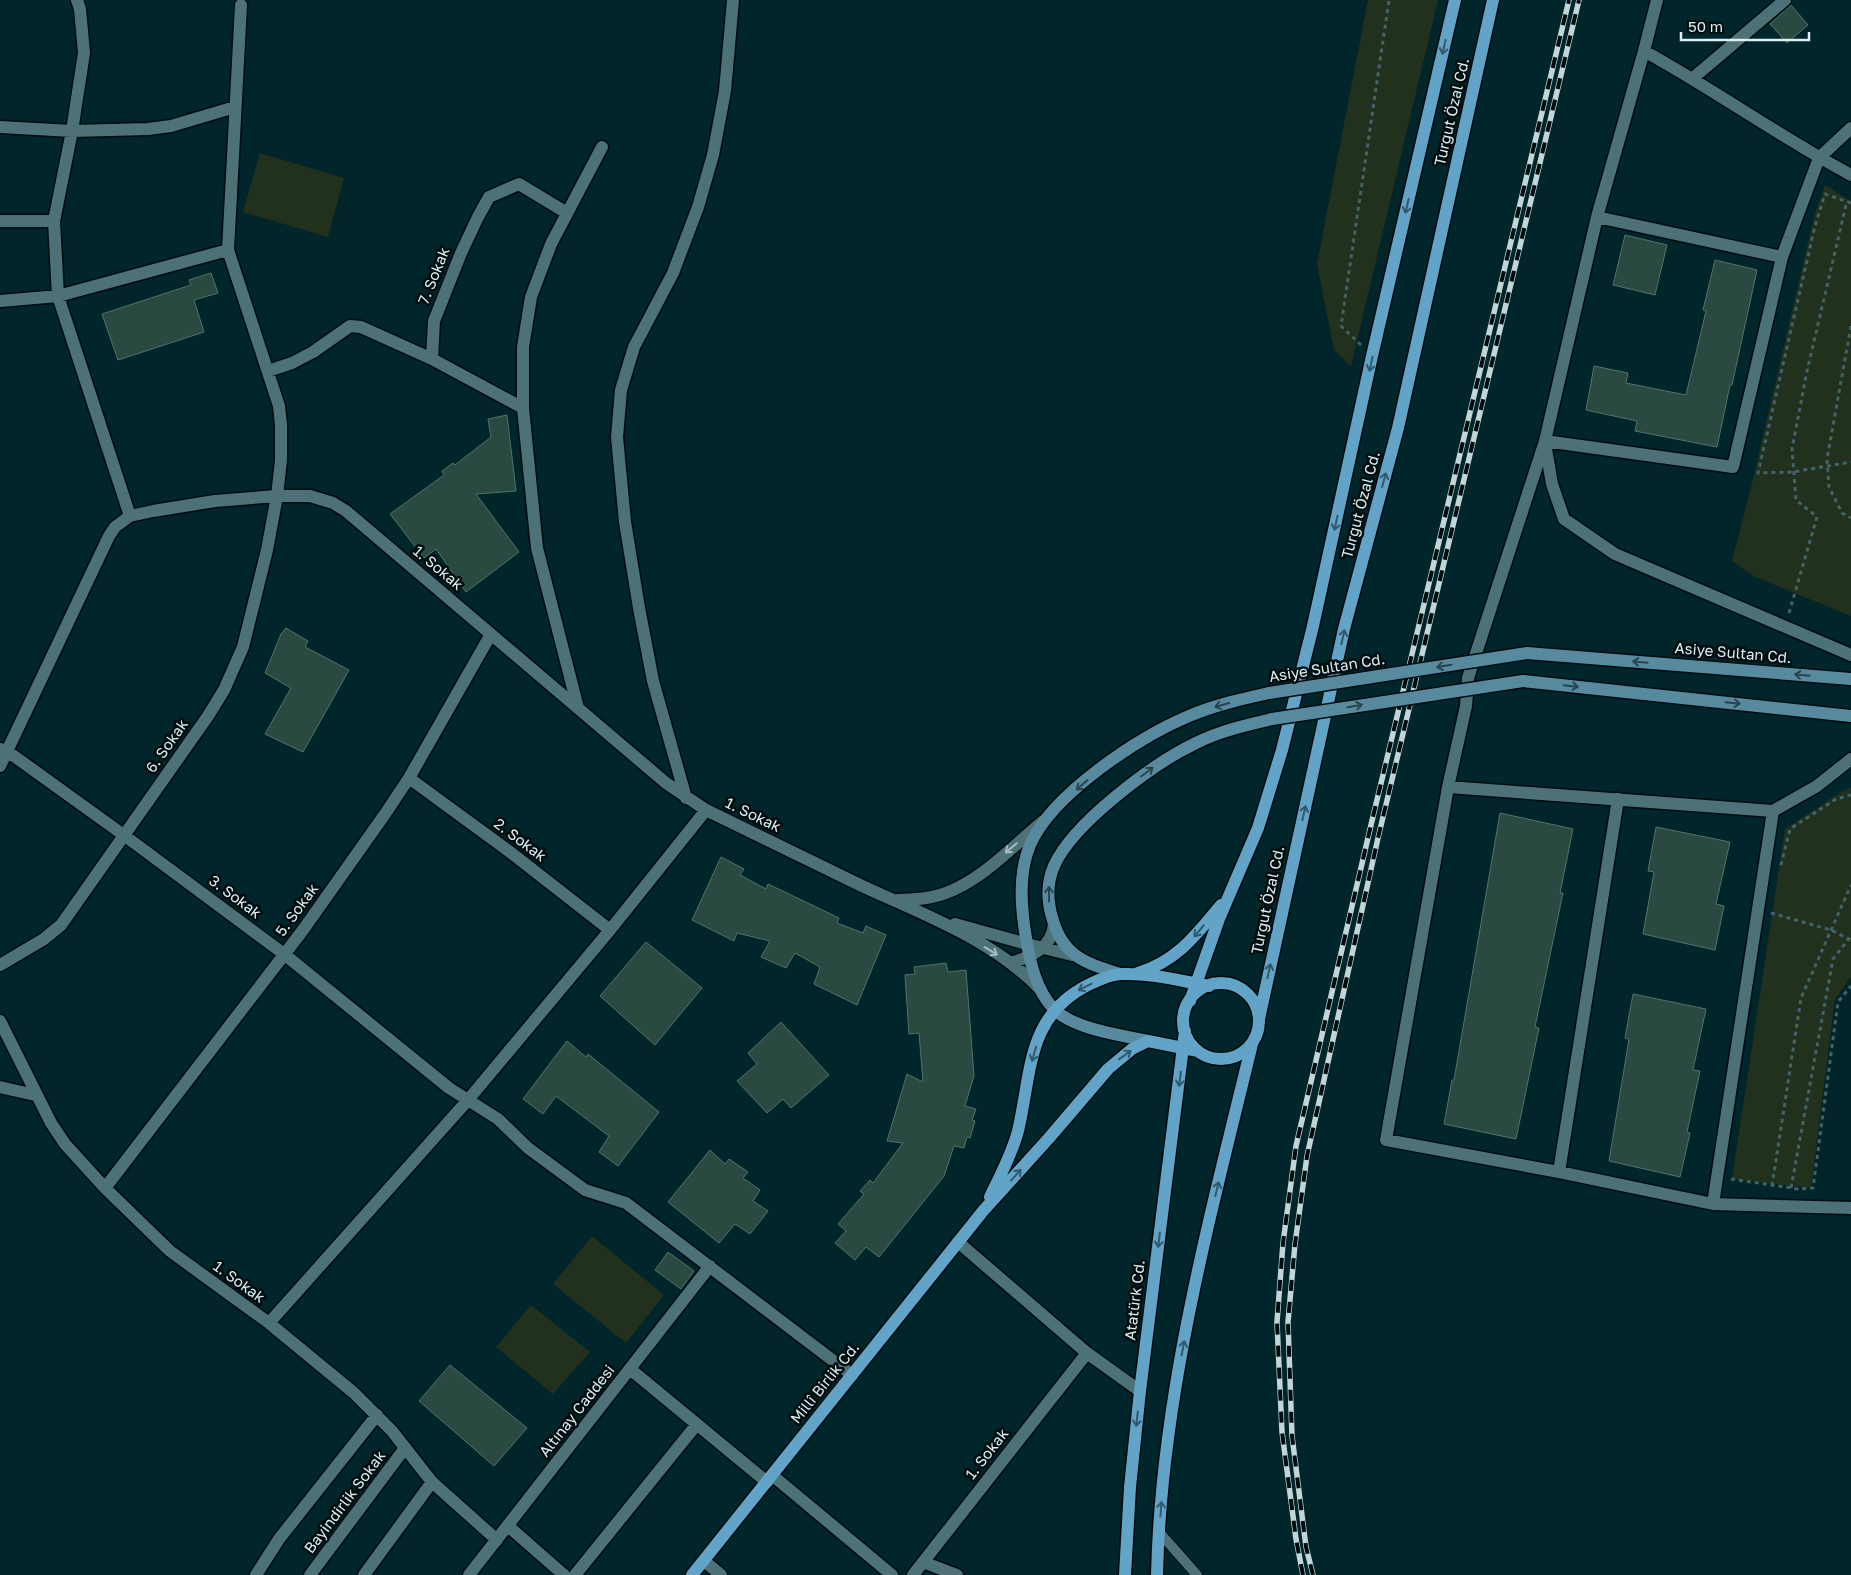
<svg xmlns="http://www.w3.org/2000/svg" width="1851" height="1575" viewBox="0 0 1851 1575" font-family="'Golos Text',sans-serif">
<style>
.green{fill:#21311e}
.building{fill:#2a4940;stroke:#52746a}
.lines{fill:none;stroke-linecap:round;stroke-linejoin:round}
.service-casing{stroke:#000c0f;stroke-width:12}
.minor-casing{stroke:#000c0f;stroke-width:15}
.secondary-casing{stroke:#000c0f;stroke-width:15}
.primary-casing{stroke:#000c0f;stroke-width:15}
.path{stroke:#436367;stroke-width:3;stroke-dasharray:4 4;stroke-linecap:butt}
.service{stroke:#4c7176;stroke-width:10}
.minor{stroke:#4c7176;stroke-width:12}
.secondary{stroke:#578a9f;stroke-width:12}
.primary{stroke:#62a3c8;stroke-width:12}
.rail-casing{stroke:#c0d6d9;stroke-width:5.5}
.rail{stroke:#010c0e;stroke-width:4;stroke-dasharray:11;stroke-linecap:butt}
.secondary-bridge-casing{stroke:#000c0f;stroke-width:15;stroke-linecap:butt}
.secondary-bridge{stroke:#578a9f;stroke-width:12}
.oneway{stroke:#32586b}
.oneway2{stroke:#28454f}
.oneway3{stroke:#a2bdc0}
.labels{text-anchor:middle;stroke-width:5;stroke-linejoin:round;paint-order:stroke}
.street-label{font-size:15px;fill:#dcf0f2;stroke:#010c0e}
</style>
<rect width="100%" height="100%" fill="#00252a"/>
<path class="green" d="M1368 0H1438L1351 366 1334 350 1317 264Z
M260 153 344 178 328 237 243 212Z
M1825 185 1851 201V616L1753 576 1732 561 1753 479 1814 217Z
M1851 788V977L1835 999 1811 1188 1732 1179 1785 829 1844 790Z
M592 1236 664 1295 626 1343 553 1284Z
M531 1305 590 1352 553 1394 496 1347Z"/>
<path class="building" d="M1791 5 1808 25 1787 43 1770 24Z
M1625 235 1667 245 1655 295 1613 285Z
M1715 260 1757 270 1732 385H1730L1717 447 1635 431 1637 421 1586 410 1594 366 1628 373 1626 383 1686 395 1706 311 1703 310Z
M211 273 218 293 194 300 204 332 118 360 102 314 191 285 189 280Z
M507 415 516 491 476 494 519 552 466 592 436 549 424 558 390 514 444 475 442 471 453 463 455 465 491 437 488 419Z
M286 628 308 641 305 647 349 670 303 752 265 734 291 688 265 673 281 634Z
M1500 813 1573 829 1560 893H1563L1535 1027 1539 1028 1516 1139 1444 1124 1452 1080H1454Z
M1656 827 1730 842 1716 904 1724 906 1715 950 1643 934 1654 872 1648 871Z
M721 857 744 869 740 875 766 889 768 884 839 918 837 923 863 933 866 926 886 935 857 1005 814 984 820 967 795 953 786 968 761 957 770 941 737 933 734 941 692 920Z
M646 942 702 988 655 1045 600 996Z
M946 963 948 972 966 970 974 1076 965 1106 976 1109 972 1120 975 1121 970 1138 967 1137 964 1148 954 1146 944 1176 879 1257 866 1247 855 1260 835 1243 846 1231 838 1224 864 1194 860 1191 870 1180 873 1183 903 1143 887 1141 907 1074 923 1082 919 1033 909 1034 905 975 915 974 914 967Z
M1633 994 1706 1009 1693 1070 1700 1071 1687 1132 1690 1133 1680 1177 1609 1161 1629 1039 1625 1038Z
M781 1022 829 1075 791 1108 783 1099 767 1113 737 1081 757 1064 748 1053Z
M567 1041 586 1057 588 1054 659 1112 618 1166 599 1152 609 1136 556 1096 543 1114 523 1099Z
M710 1150 725 1164 729 1159 748 1172 743 1178 760 1190 753 1201 768 1211 750 1234 735 1224 719 1243 668 1202Z
M668 1252 694 1271 681 1289 655 1270Z
M450 1365 527 1428 494 1466 419 1401Z"/>
<g class="lines">
<defs>
<path id="service" d="M1159 1532 1197 1575"/>
<path id="minor" d="M77 0 80 9 84 53 72 131 54 221 58 296 130 516
M1657 0 1644 51 1597 217 1545 441 1468 678 1466 706 1448 787 1386 1140 1559 1172 1713 1204 1851 1208
M1644 51C1715 90 1780 137 1851 175
M1693 78 1785 0
M0 127 72 131 148 129 171 126 235 107
M1597 217 1782 257
M0 221H54
M0 301 58 296 228 250
M432 359 434 321 461 253 478 217 489 197 519 184 567 213
M268 371 292 363 313 352 350 326 361 327 432 359 523 408
M1545 441 1733 467 1782 257 1819 158 1851 128
M1545 443 1552 484 1564 519 1615 554 1851 655
M578 708 537 548 523 408V347L531 297 551 244 602 147
M0 749 7 751 125 836 284 954 449 1088 498 1119 528 1148 585 1190 626 1203 852 1375
M0 766 109 536 115 527 130 516 153 511 215 501 277 496H310L333 503 346 511 666 783 706 810C757 835 809 860 860 885 922 914 992 939 1040 989
M409 778 510 852 610 930
M1448 787 1773 811 1817 786 1851 759
M686 798 653 681 639 608 625 522 617 437 621 390 634 347 673 273 698 207 713 155 725 91 733 0
M897 900C912 900 928 899 943 894 981 881 1012 847 1042 822
M955 924 1027 944 1072 955
M1010 963C1031 957 1052 948 1054 924
M0 965 44 939 61 925 208 716 224 690 243 647 267 550 277 496 281 460V425L279 406 228 250 241 5
M0 1021 51 1123 65 1144 105 1188 170 1251 269 1323 354 1393 392 1431 432 1482 497 1540
M0 1087 35 1095
M1559 1172 1618 799
M105 1188 303 930 385 814 409 778 491 634
M1713 1204 1773 811
M958 1242 1087 1353 1140 1391
M269 1323 468 1100 610 930 706 810
M630 1369 767 1482
M772 1475 892 1575
M508 1526 564 1575
M704 1561 721 1575
M923 1562 957 1575
M256 1575 279 1539 377 1415
M310 1575 405 1448
M364 1575 432 1482
M469 1575 710 1266
M575 1575 697 1424
M913 1575 1087 1353"/>
<path id="secondary" d="M1527 653 1851 679
M1523 681 1851 716
M1120 974C1085 963 1062 956 1052 917 1047 900 1047 882 1054 866 1073 823 1154 763 1196 743 1220 731 1246 725 1272 719
M1148 1041C1121 1035 1072 1029 1053 1008 1036 990 1030 962 1026 938 1021 908 1018 874 1030 845 1052 794 1139 737 1189 716 1215 705 1242 699 1269 693"/>
<path id="primary" d="M1138 973C1177 961 1196 935 1221 905
M1183 1021a38 38 0 1 1 76 0a38 38 0 1 1-76 0Z
M1190 1001 1219 919 1258 828 1282 750 1313 626 1372 356 1455 0
M1259 1019 1344 629 1398 428 1493 0
M990 1197C1000 1176 1012 1154 1018 1131 1032 1072 1026 1018 1086 986 1096 981 1111 974 1122 974 1151 973 1181 981 1209 986
M692 1575 983 1211 1049 1138 1108 1069 1132 1049 1148 1041 1198 1051
M1125 1575 1130 1487 1140 1391 1185 1031
M1157 1575C1161 1395 1210 1218 1252 1044"/>
</defs>
<use href="#service" class="service-casing"/>
<use href="#minor" class="minor-casing"/>
<use href="#secondary" class="secondary-casing"/>
<use href="#primary" class="primary-casing"/>
<path class="path" d="M1851 203 1825 194 1815 226 1758 473 1793 472 1851 462
M1851 326 1827 459 1829 487 1842 513 1851 518
M1361 345 1341 326 1389 0
M1789 613 1817 517 1796 500 1792 449 1807 371 1847 201
M1781 865 1790 829 1836 799 1851 795
M1771 913 1831 930 1851 940
M1731 1179 1798 1189 1813 1188 1838 1002 1851 986
M1772 1186 1801 998 1851 885
M1791 1188 1833 959 1851 936"/>
<use href="#service" class="service"/>
<use href="#minor" class="minor"/>
<use href="#secondary" class="secondary"/>
<use href="#primary" class="primary"/>
<defs>
<path id="rail" d="M1303 1575 1296 1539 1282 1432 1277 1322 1283 1243 1296 1146 1371 825 1569 0
M1313 1575 1306 1547 1292 1436 1288 1322 1295 1244 1307 1156 1378 838 1579 0"/>
</defs>
<use href="#rail" class="rail-casing"/>
<use href="#rail" class="rail"/>
<defs>
<path id="secondary-bridge" d="M1269 693 1527 653
M1272 719 1523 681"/>
</defs>
<use href="#secondary-bridge" class="secondary-bridge-casing"/>
<use href="#secondary-bridge" class="secondary-bridge"/>
</g>
<defs><path id="oneway-shaft" d="M-6 0H5M1.5-3L5.5 0L1.5 3" fill="none" stroke-width="1.6" stroke-linecap="round" stroke-linejoin="round" transform="scale(1.25)"/></defs>
<g class="oneway">
<use href="#oneway-shaft" transform="translate(1444 47) rotate(103)"/>
<use href="#oneway-shaft" transform="translate(1407 206) rotate(103)"/>
<use href="#oneway-shaft" transform="translate(1371 364) rotate(102)"/>
<use href="#oneway-shaft" transform="translate(1384 480) rotate(-75)"/>
<use href="#oneway-shaft" transform="translate(1336 523) rotate(102)"/>
<use href="#oneway-shaft" transform="translate(1343 637) rotate(-77)"/>
<use href="#oneway-shaft" transform="translate(1304 813) rotate(-77)"/>
<use href="#oneway-shaft" transform="translate(1199 931) rotate(130)"/>
<use href="#oneway-shaft" transform="translate(1269 971) rotate(-78)"/>
<use href="#oneway-shaft" transform="translate(1085 987) rotate(153)"/>
<use href="#oneway-shaft" transform="translate(1034 1054) rotate(106)"/>
<use href="#oneway-shaft" transform="translate(1125 1055) rotate(-36)"/>
<use href="#oneway-shaft" transform="translate(1180 1079) rotate(97)"/>
<use href="#oneway-shaft" transform="translate(1016 1175) rotate(-48)"/>
<use href="#oneway-shaft" transform="translate(1217 1189) rotate(-77)"/>
<use href="#oneway-shaft" transform="translate(1159 1240) rotate(97)"/>
<use href="#oneway-shaft" transform="translate(1183 1348) rotate(-79)"/>
<use href="#oneway-shaft" transform="translate(1137 1419) rotate(96)"/>
<use href="#oneway-shaft" transform="translate(1161 1509) rotate(-86)"/>
</g>
<g class="oneway2">
<use href="#oneway-shaft" transform="translate(1640 662) rotate(-175)"/>
<use href="#oneway-shaft" transform="translate(1444 666) rotate(171)"/>
<use href="#oneway-shaft" transform="translate(1802 675) rotate(-175)"/>
<use href="#oneway-shaft" transform="translate(1571 686) rotate(6)"/>
<use href="#oneway-shaft" transform="translate(1733 703) rotate(6)"/>
<use href="#oneway-shaft" transform="translate(1222 705) rotate(164)"/>
<use href="#oneway-shaft" transform="translate(1355 706) rotate(-9)"/>
<use href="#oneway-shaft" transform="translate(1147 772) rotate(-37)"/>
<use href="#oneway-shaft" transform="translate(1082 785) rotate(139)"/>
<use href="#oneway-shaft" transform="translate(1049 894) rotate(-90)"/>
</g>
<g class="oneway3">
<use href="#oneway-shaft" transform="translate(1011 848) rotate(140)"/>
<use href="#oneway-shaft" transform="translate(991 951) rotate(31)"/>
</g>
<g class="labels">
<g class="street-label">
<text transform="translate(1452 112) rotate(-77)" y="5">Turgut Özal Cd.</text>
<text transform="translate(434 276) rotate(-68)" y="5">7. Sokak</text>
<text transform="translate(1361 505) rotate(-75)" y="5">Turgut Özal Cd.</text>
<text transform="translate(438 568) rotate(40)" y="5">1. Sokak</text>
<text transform="translate(1733 653) rotate(5)" y="5">Asiye Sultan Cd.</text>
<text transform="translate(1327 668) rotate(-9)" y="5">Asiye Sultan Cd.</text>
<text transform="translate(167 746) rotate(-55)" y="5">6. Sokak</text>
<text transform="translate(753 815) rotate(26)" y="5">1. Sokak</text>
<text transform="translate(520 840) rotate(37)" y="5">2. Sokak</text>
<text transform="translate(235 897) rotate(37)" y="5">3. Sokak</text>
<text transform="translate(1268 900) rotate(-78)" y="5">Turgut Özal Cd.</text>
<text transform="translate(297 910) rotate(-54)" y="5">5. Sokak</text>
<text transform="translate(239 1282) rotate(36)" y="5">1. Sokak</text>
<text transform="translate(1135 1300) rotate(-83)" y="5">Atatürk Cd.</text>
<text transform="translate(825 1383) rotate(-51)" y="5">Millî Birlik Cd.</text>
<text transform="translate(577 1411) rotate(-52)" y="5">Altınay Caddesi</text>
<text transform="translate(987 1454) rotate(-52)" y="5">1. Sokak</text>
<text transform="translate(345 1502) rotate(-53)" y="5">Bayindirlik Sokak</text>
</g>
</g>
<path d="M1681 32v8h128v-8" fill="none" stroke="#dcf0f2" stroke-width="2.5"/>
<text x="1688" y="32" font-size="15" fill="#dcf0f2" stroke="#010c0e" stroke-width="4" paint-order="stroke">50 m</text>
</svg>
